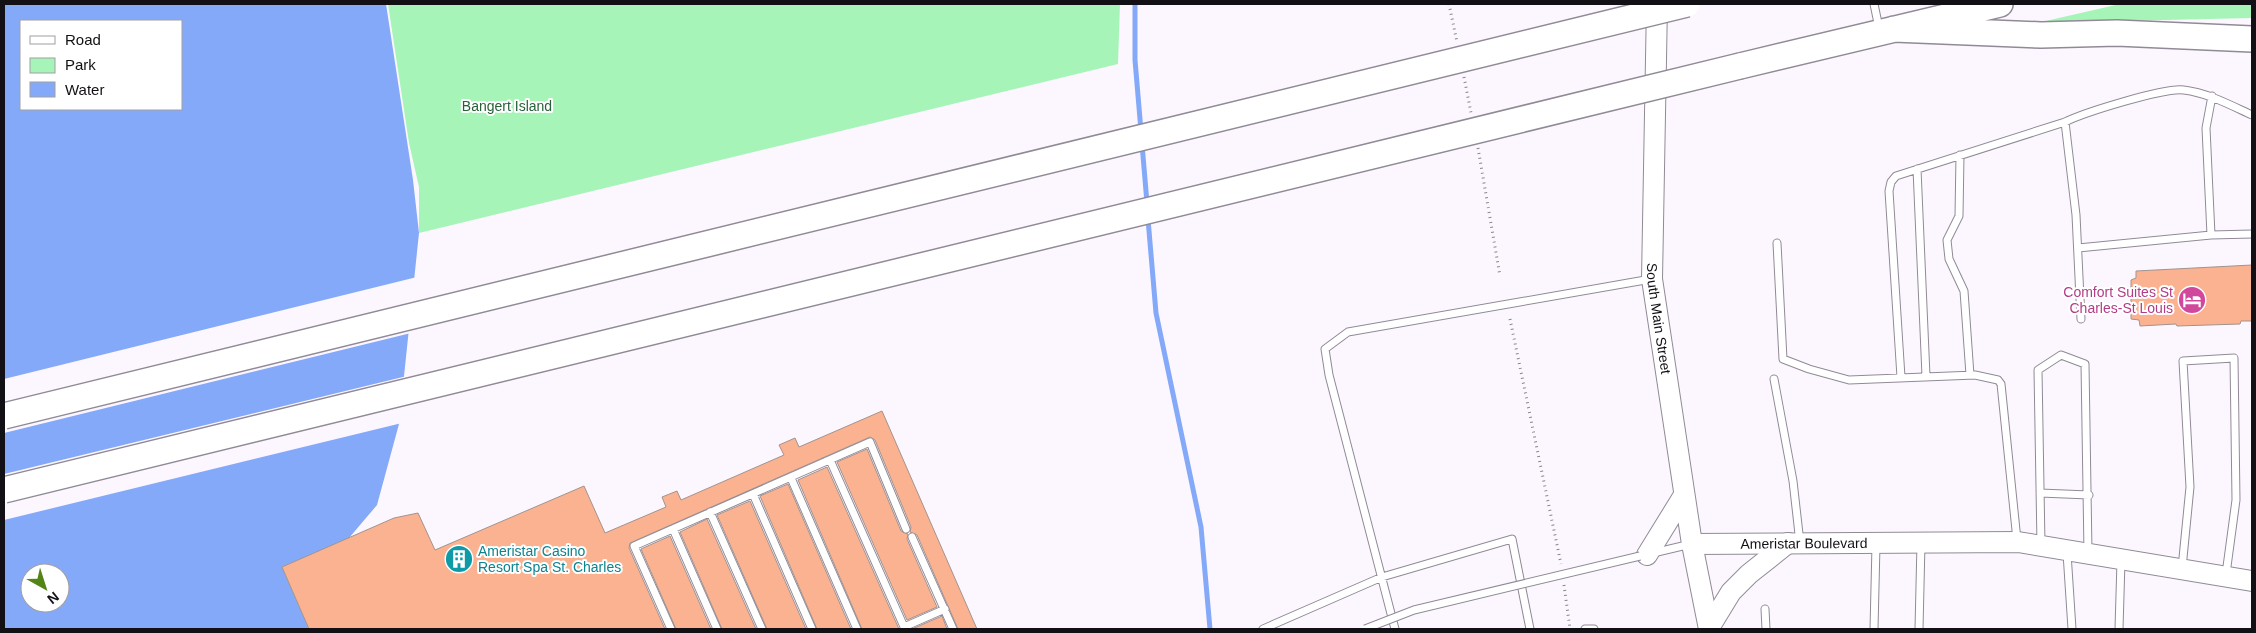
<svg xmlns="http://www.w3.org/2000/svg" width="2256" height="633" viewBox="0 0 2256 633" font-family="Helvetica,sans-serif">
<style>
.green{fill:#a7f4b9}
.water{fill:#85a9f9;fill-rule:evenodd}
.pier{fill:#fcf7ff}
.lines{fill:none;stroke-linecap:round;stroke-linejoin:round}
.stream{stroke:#85a9f9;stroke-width:5}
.building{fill:#fbb290;stroke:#a2938d}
.lane-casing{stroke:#918a96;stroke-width:9}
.secondary-casing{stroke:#918a96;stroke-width:22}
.highway-casing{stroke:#918a96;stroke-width:28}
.path{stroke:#89858b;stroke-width:3;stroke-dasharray:1 4;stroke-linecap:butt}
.lane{stroke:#fff;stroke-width:7}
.secondary{stroke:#fff;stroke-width:20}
.highway{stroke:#fff;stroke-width:25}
.lane-bridge-casing{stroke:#918a96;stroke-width:9;stroke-linecap:butt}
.highway-bridge-casing{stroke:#918a96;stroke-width:28;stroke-linecap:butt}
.lane-bridge{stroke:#fff;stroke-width:7}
.highway-bridge{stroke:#fff;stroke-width:25}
.labels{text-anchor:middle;stroke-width:4;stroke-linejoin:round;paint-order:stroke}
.park-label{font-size:14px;fill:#266138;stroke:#fff}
.hotel-label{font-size:14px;fill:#b23c85;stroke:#fff;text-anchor:end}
.street-label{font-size:14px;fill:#131015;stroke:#fff}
.culture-label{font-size:14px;fill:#0d838f;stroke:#fff;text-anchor:start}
</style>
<rect width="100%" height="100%" fill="#fcf7ff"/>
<path class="green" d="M388 4H1120L1118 64 419 233V187L409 143Z
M2120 4H2252V18L2037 23Z"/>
<path class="water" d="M4 4H386L413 180 419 233 399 424 377 505 349 538 282 567 309 629H4ZM21 21H181V109H21ZM30 573H60V603H30Z"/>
<path class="pier" d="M417 277 411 333 4 433V379Z
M407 376 402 423 4 520V474Z"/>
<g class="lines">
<path class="stream" d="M1135 4V60L1141 131
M1142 144 1147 203
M1148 219 1156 313 1201 527 1210 629"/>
</g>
<path class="building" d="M2252 265V321H2241L2240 324 2177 326 2176 324 2140 326 2139 320 2131 319V280L2136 278V271Z
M882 411 977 629H958L917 535 910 532 911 527 875 440 870 437 630 543 629 548 665 629H309L282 567 394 518 418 513 435 550 584 486 605 533 666 507 662 497 677 491 681 500 784 455 779 445 795 438 799 447Z
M867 449 901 531 908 534 907 539 937 607 907 620 837 462Z
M827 467 899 629H862L798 480Z
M788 484 851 629H817L760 496Z
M750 501 806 629H767L717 515Z
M707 519 756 629H722L680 532Z
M670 536 711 629H676L641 549Z
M942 616 947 629H912Z"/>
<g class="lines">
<defs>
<path id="lane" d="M1874 4 1879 28
M2065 122 2076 215 2081 319
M1960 155 1959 216 1947 240 1949 259 1964 291 1970 375
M1917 169 1926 376
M2211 235 2252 234
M1777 243 1783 359 1809 369 1849 380 1975 375 1998 380 2001 384 2017 540
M2078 248 2211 235 2206 128 2212 96
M1901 377 1889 191 1891 182 1896 176 2065 122C2083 113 2165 87 2184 90 2208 93 2230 105 2252 115
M1774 379 1793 481 1800 543
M830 460 905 629
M791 478 857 629
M2040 493 2089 495
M753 494 812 629
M710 512 762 629
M673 529 717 629
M912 537 953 629
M2041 545 2038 370 2061 355 2085 364 2088 553
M1653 553 1691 544
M2067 553 2072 629
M2182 568 2190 487 2183 361 2234 358 2236 500 2226 574
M1765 609 1766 629
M904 627 945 609
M671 629 634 546 870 442 906 529
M1263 629 1382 577 1512 539 1530 629
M1395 629 1329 375 1325 349 1348 332 1651 279
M1585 629H1594
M1874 629 1876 545
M1919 629 1921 543
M2119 629 2121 561"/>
<g id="secondary">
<path id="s1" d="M1657 4 1652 279 1692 544 1709 629"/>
<path id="s2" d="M1692 544 2018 542 2252 581"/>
<path d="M1647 555 1684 495"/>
<path d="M1709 628 1731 592 1749 574 1788 543"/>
</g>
<path id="highway" d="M1894 29 2041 35 2117 33 2252 39
M1740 66 2000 4"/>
</defs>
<use href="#lane" class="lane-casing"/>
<use href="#secondary" class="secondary-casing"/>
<use href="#highway" class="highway-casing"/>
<path class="path" d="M1449 4 1457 42
M1464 77 1471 113
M1478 148 1500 276
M1510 319 1561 564
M1564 585 1570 629"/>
<use href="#lane" class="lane"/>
<use href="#secondary" class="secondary"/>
<use href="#highway" class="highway"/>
<defs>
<path id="lane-bridge" d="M1365 629 1414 610 1640 556"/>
<path id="highway-bridge" d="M4 416 1687 4
M4 490 1740 66"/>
</defs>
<use href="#lane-bridge" class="lane-bridge-casing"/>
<use href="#highway-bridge" class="highway-bridge-casing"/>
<use href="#lane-bridge" class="lane-bridge"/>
<use href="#highway-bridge" class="highway-bridge"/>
</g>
<defs>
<symbol id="hotel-disc" viewBox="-11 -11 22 22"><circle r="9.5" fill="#d1479c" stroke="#fff"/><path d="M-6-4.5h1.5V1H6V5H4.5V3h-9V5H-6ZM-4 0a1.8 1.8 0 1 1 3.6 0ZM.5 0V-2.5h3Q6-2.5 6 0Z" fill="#fff"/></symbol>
<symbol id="building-disc" viewBox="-11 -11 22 22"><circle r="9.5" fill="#0f9aa8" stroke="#fff"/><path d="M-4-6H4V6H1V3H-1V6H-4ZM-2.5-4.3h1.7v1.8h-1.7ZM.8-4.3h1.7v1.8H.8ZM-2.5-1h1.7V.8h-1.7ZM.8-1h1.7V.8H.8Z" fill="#fff"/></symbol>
</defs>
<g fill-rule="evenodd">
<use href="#hotel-disc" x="2176" y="284" width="32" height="32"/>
<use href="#building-disc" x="443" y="543" width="32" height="32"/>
</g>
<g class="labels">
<g class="park-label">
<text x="507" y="111">Bangert Island</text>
</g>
<g class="hotel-label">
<text x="2173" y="297">Comfort Suites St<tspan x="2173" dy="16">Charles-St Louis</tspan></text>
</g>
<g class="street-label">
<text dy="5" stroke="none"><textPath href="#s1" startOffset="315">South Main Street</textPath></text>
<text dy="5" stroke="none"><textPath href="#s2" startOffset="112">Ameristar Boulevard</textPath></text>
</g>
<g class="culture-label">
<text x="478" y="556">Ameristar Casino<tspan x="478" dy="16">Resort Spa St. Charles</tspan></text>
</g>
</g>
<rect width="2256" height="633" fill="none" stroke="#131015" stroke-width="10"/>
<rect x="20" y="20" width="162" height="90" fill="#ffffff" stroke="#a19fa1"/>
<rect x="30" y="36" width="25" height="8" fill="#ffffff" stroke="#a19fa1"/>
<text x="65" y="45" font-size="15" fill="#131015">Road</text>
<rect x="30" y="58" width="25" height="15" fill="#a7f4b9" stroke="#a19fa1"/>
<text x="65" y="70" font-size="15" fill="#131015">Park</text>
<rect x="30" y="82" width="25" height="15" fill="#85a9f9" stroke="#a19fa1"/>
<text x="65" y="95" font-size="15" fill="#131015">Water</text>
<g transform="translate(45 588) rotate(141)"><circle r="24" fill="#ffffff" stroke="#a19fa1"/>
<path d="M0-4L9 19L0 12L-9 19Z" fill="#538416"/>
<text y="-8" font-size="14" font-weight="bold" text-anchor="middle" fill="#131015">N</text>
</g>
</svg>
